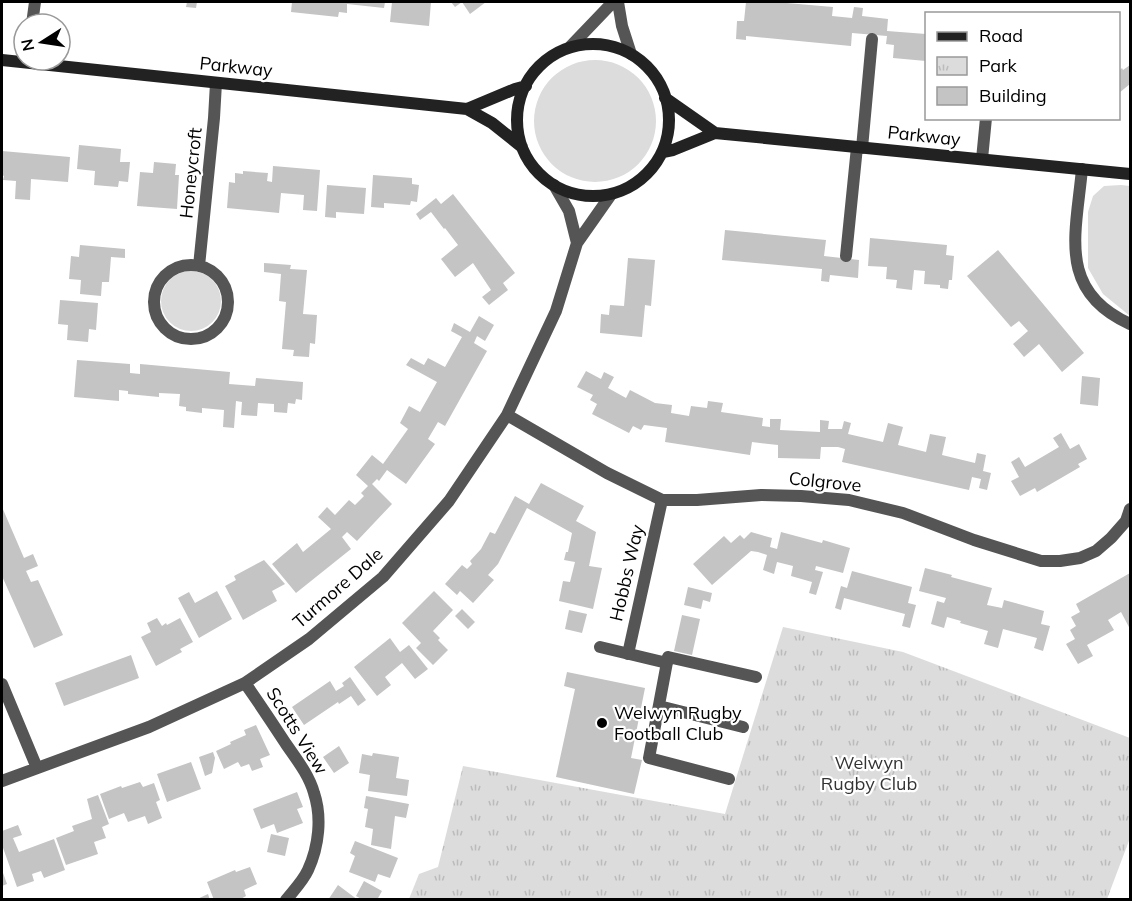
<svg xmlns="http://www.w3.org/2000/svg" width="1132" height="901" viewBox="0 0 1132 901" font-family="Mulish,sans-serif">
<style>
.grass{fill:#dcdcdc}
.park{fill:url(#park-tufts)}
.building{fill:#c4c4c4}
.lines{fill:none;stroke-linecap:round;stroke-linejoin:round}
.lane{stroke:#555;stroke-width:12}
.street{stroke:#555;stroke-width:12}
.secondary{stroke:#222;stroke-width:12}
.poi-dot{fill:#000;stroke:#fff;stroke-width:2}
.labels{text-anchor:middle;stroke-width:4.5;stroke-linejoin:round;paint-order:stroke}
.street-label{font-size:18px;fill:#000;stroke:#fff}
.poi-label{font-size:18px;fill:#000;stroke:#fff;text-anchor:start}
.park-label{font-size:18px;fill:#333;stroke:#fff}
</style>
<defs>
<pattern id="park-tufts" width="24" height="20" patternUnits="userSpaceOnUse" patternTransform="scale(1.5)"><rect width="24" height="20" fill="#dcdcdc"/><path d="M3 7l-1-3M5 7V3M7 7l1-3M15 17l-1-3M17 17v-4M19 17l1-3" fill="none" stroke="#bbb"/></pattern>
</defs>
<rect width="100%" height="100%" fill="#fff"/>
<path class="grass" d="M534 121a61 61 0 1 1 122 0a61 61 0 1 1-122 0Z
M1121 185 1130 186V316L1103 294 1088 268V212L1093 196 1104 186Z
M161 301a30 30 0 1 1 60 0a30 30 0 1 1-60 0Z"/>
<path class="park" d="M783 627 903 652 1130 738V838L1107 899H409L419 874 438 867 463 766 725 814Z"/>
<path class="building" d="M187 2H197L196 8 186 7Z
M292 2H385L384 8 347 4V13L339 12 338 17 291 12Z
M392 2H431L429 26 390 22Z
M451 2H486L470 14 462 2 455 7Z
M746 2H775L833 7 832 16 852 18 854 7 863 8 862 16 888 19 887 31 926 34V61L893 58 894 45 886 44 887 36 852 33 851 46 746 36V40L736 39 737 21H744Z
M1130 65V84L1119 93V71L1122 68 1123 70Z
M79 145 121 149 120 162H130L128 182 119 181 118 187 94 185 95 171 77 169Z
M2 151 70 157 68 182 31 179 30 200 15 199 16 181 3 180 4 176 2 175Z
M154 162 176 164 175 175H179L177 209 137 206 140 172 153 173Z
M273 166 320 170 317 211 303 210 304 195 281 193 279 213 227 208 229 182 235 183V173L243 174V171L268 173 267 181 272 182Z
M373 175 412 178V184L419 185 417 202 411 201 410 205 384 203V208L371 207Z
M327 185 366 188 364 214 336 212V218L325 217Z
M453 194 515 273 503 283 508 290 489 305 482 297 491 290 473 263 455 277 441 259 458 245 445 228 444 229 431 212 420 220 416 214 436 198 441 204Z
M725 230 826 240 824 256 859 260 858 278 830 275 829 282 821 281 822 269 722 260Z
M870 238 947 245 946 255 954 256 952 280H949L948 289 940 288V285L924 284 925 271 914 270 912 290 896 288 897 280 886 279 887 267 868 266Z
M80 245 125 249V258L111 257 109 282H102L101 296 80 294 81 280 69 279 71 256 79 257Z
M998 250 1084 353 1062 372 1039 344 1024 357 1013 344 1028 331 1019 321 1011 327 967 276Z
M628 258 655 260 651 306 645 305 642 337 600 333 601 314 609 315 610 305 624 306Z
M264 263 291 265 290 269 307 270 303 314 317 315 315 344 310 343 309 357 293 356 294 350 282 349 286 302 279 301 281 274 264 272Z
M60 300 98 303 96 330 89 329 88 342 67 340 68 325 58 324Z
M479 316 494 325 485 341 477 336 474 343 487 351 445 426 438 422 428 439 435 444 406 484 387 470 379 481 377 479 372 484 392 504 357 541 347 532 342 537 351 549 296 593 272 564 297 543 303 552 331 529 318 517 327 507 335 515 349 500 355 505 364 496 361 493 368 486 356 475 372 455 383 464 408 429 400 423 409 406 420 412 437 382 406 365 411 358 424 365 428 358 445 367 462 337 451 331 454 323 470 332Z
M77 360 130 364V373L140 374V364L230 372 229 384 255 386 256 378 303 382 302 400 296 399 295 404 288 403 287 413 274 412V404L258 403 257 416 241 415 242 402 236 401 234 428 223 427 224 410 202 408V413L186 411V407L179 406 180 394 159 393V397L128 394V391L119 390V401L74 397Z
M586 371 601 379 604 372 614 377 608 388 626 398 630 390 655 403 672 405 671 413 689 416 691 406 707 408 708 401 723 403 721 412 763 418 762 426 770 427V419H781L780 430 820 432V420L829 421 828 429H842L844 421 851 423 848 434 883 442 888 423 903 427 898 445 926 452 930 434 946 437 942 455 975 463 977 453 986 455 983 471 991 473 987 490 979 488 981 479 972 477 969 490 842 462 845 449 838 447H821L820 459 778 458V445L752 442 750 455 665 442 667 428 644 425 641 430 633 426 629 433 592 414 597 404 590 400 593 395 577 387Z
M1082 376 1100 378 1098 406 1080 404Z
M1061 433 1070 449 1079 444 1087 459 1078 464 1080 467 1037 492 1035 488 1020 496 1011 481 1019 477 1011 462 1019 457 1025 467 1059 447 1053 438Z
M541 483 584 506 576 521 596 532 589 566 602 568 593 609 559 601 563 581 570 582 575 562 564 560 566 552H568L572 533 527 508 498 564 488 575 494 580 473 603 460 591 457 595 445 584 462 565 467 569 472 564 470 561 481 549 490 532 495 534 515 496 529 504Z
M2 507 24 558 33 554 38 566 26 571 31 582 38 580 63 635 34 648 2 576Z
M751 532 772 538 770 547 777 549 781 532 822 543 823 540 850 548 843 573 816 566 815 570 823 572 816 595 809 593 812 582 791 576 793 566 777 562 774 574 763 570 767 555 758 552 751 551 712 585 693 564 724 536 731 543 740 535 744 539Z
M264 560 285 584 272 591 277 601 243 620 225 586 236 580 234 576Z
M925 568 952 575 951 577 992 588 987 605 1002 608 1004 600 1044 611 1041 624 1050 626 1043 651 1034 648 1037 638 1003 629 998 648 984 644 988 631 960 623 961 621 947 617 944 628 931 624 937 601 944 603 946 598 919 591Z
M852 571 912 587 908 603 916 605 910 628 902 626 905 614 844 598 841 610 835 608 841 586 847 588Z
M1130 573V629L1121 612 1108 620 1114 630 1087 645 1093 656 1078 664 1066 644 1075 639 1070 630 1076 626 1071 617 1080 612 1076 604Z
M688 587 712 593 710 602 703 600 701 609 684 605Z
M217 591 232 619 199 638 178 598 189 592 195 603Z
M434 591 453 610 433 631 440 638 438 640 448 650 433 665 416 648 421 643 402 623Z
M462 609 475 622 468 629 455 616Z
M569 610 587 614 582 633 565 629Z
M682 615 700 619 692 655 674 651Z
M157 618 162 626 166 623 167 625 180 618 193 642 180 649 182 652 156 666 141 637 151 632 147 623Z
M390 638 400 652 409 645 428 669 415 679 402 663 385 677 391 685 377 696 354 667Z
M131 655 139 678 64 706 55 683Z
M567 672 645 688 631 758 642 760 634 794 556 777 575 689 564 686Z
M350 677 366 700 358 706 351 696 339 704 338 702 304 725 292 707 330 681 336 691 344 686 342 683Z
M256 725 270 755 260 759 263 767 252 771 249 764 241 767 238 762 224 769 216 751 231 744 230 742 246 735 244 730Z
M339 746 349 763 334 773 323 757Z
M213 752 215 758 212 773 205 776 199 757Z
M373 753 399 757 396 778 409 780 407 796 368 791 370 775 359 773 362 754 372 756Z
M191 762 201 789 167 802 157 774Z
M140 782 143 787 154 783 160 800 156 802 162 818 148 824 145 816 128 822 124 813 109 819 100 794 121 786 122 788Z
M297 792 303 807 297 809 303 823 277 833 274 824 261 829 253 809Z
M98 795 109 824 102 827 106 838 94 842 98 854 66 865 56 838 74 831 72 826 92 819 87 799Z
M366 796 409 804 406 818 395 816 391 849 371 845 373 829 365 827 368 809 364 808Z
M18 825 22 835 13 838 19 852 54 839 65 870 44 878 41 871 32 874 34 881 17 887 2 845V831Z
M271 834 289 838 285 856 267 852Z
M355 841 398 858 390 878 378 874 375 882 349 872 355 856 350 853Z
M250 867 257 884 244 890 246 896 239 900H214L207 882 235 870 236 872Z
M2 870 7 884 2 886Z
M364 881 382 891 377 900H363L356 896Z
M338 885 358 900H328Z
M208 894 210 900H195Z"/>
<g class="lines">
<path class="lane" d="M862 148 872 39
M982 159 986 118
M846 256 857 147
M600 647 667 663
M659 706 743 727
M729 779 649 758 668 657 756 677"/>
<path class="street" d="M618 2 622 26 631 54
M32 24 35 2
M570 47 613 2
M1082 169C1076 234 1057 291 1130 324
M554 185 569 211 577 243
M154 302a37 37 0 1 1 74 0a37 37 0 1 1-74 0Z
M199 266 214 118 216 83
M507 415 607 473 662 500H697L761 495 801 496 849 500 903 513 974 540 1041 561H1060L1080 558 1096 551 1111 538 1126 521 1130 509
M628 654 662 500
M245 683C259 703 273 724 286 744 297 760 309 775 314 793 322 817 319 846 308 870 303 881 294 890 286 900
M2 684 37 768
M2 781 149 727 245 683 309 639 383 577 449 501 507 415 556 311 577 243 610 196"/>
<path class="secondary" d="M517 120a76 76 0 1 1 152 0a76 76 0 1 1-152 0Z
M2 60 467 109 492 123 522 147
M665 98 715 133
M467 109 515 89 526 86
M663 152 673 150 715 133 1130 174"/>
</g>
<circle class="poi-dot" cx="602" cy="723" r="6"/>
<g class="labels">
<g class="street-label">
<text transform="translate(236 67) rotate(6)" y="6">Parkway</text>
<text transform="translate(924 136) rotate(6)" y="6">Parkway</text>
<text transform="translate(191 173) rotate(-84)" y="6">Honeycroft</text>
<text transform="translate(825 482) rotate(6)" y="6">Colgrove</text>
<text transform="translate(627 573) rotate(-77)" y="6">Hobbs Way</text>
<text transform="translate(338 588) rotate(-41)" y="6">Turmore Dale</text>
<text transform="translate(297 731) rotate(58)" y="6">Scotts View</text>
</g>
<g class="poi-label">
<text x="614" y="719">Welwyn Rugby<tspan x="614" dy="21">Football Club</tspan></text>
</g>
<g class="park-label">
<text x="869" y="769">Welwyn<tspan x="869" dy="21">Rugby Club</tspan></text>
</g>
</g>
<rect width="1132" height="901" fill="none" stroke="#000000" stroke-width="6"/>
<rect x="925" y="12" width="195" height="108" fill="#ffffff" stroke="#999999" stroke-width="1.5"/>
<rect x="937" y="32" width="30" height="9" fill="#222222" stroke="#999999" stroke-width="1.5"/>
<text x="979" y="42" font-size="18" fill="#000000">Road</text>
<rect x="937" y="57" width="30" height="18" fill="url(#park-tufts)" stroke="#999999" stroke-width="1.5"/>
<text x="979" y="72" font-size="18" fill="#000000">Park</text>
<rect x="937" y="87" width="30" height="18" fill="#c4c4c4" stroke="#999999" stroke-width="1.5"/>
<text x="979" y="102" font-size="18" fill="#000000">Building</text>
<g transform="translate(42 42) rotate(258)"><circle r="28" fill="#ffffff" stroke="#999999" stroke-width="1.5"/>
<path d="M0-4.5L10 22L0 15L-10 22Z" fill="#000000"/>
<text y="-9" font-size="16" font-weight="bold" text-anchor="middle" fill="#000000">N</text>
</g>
</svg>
